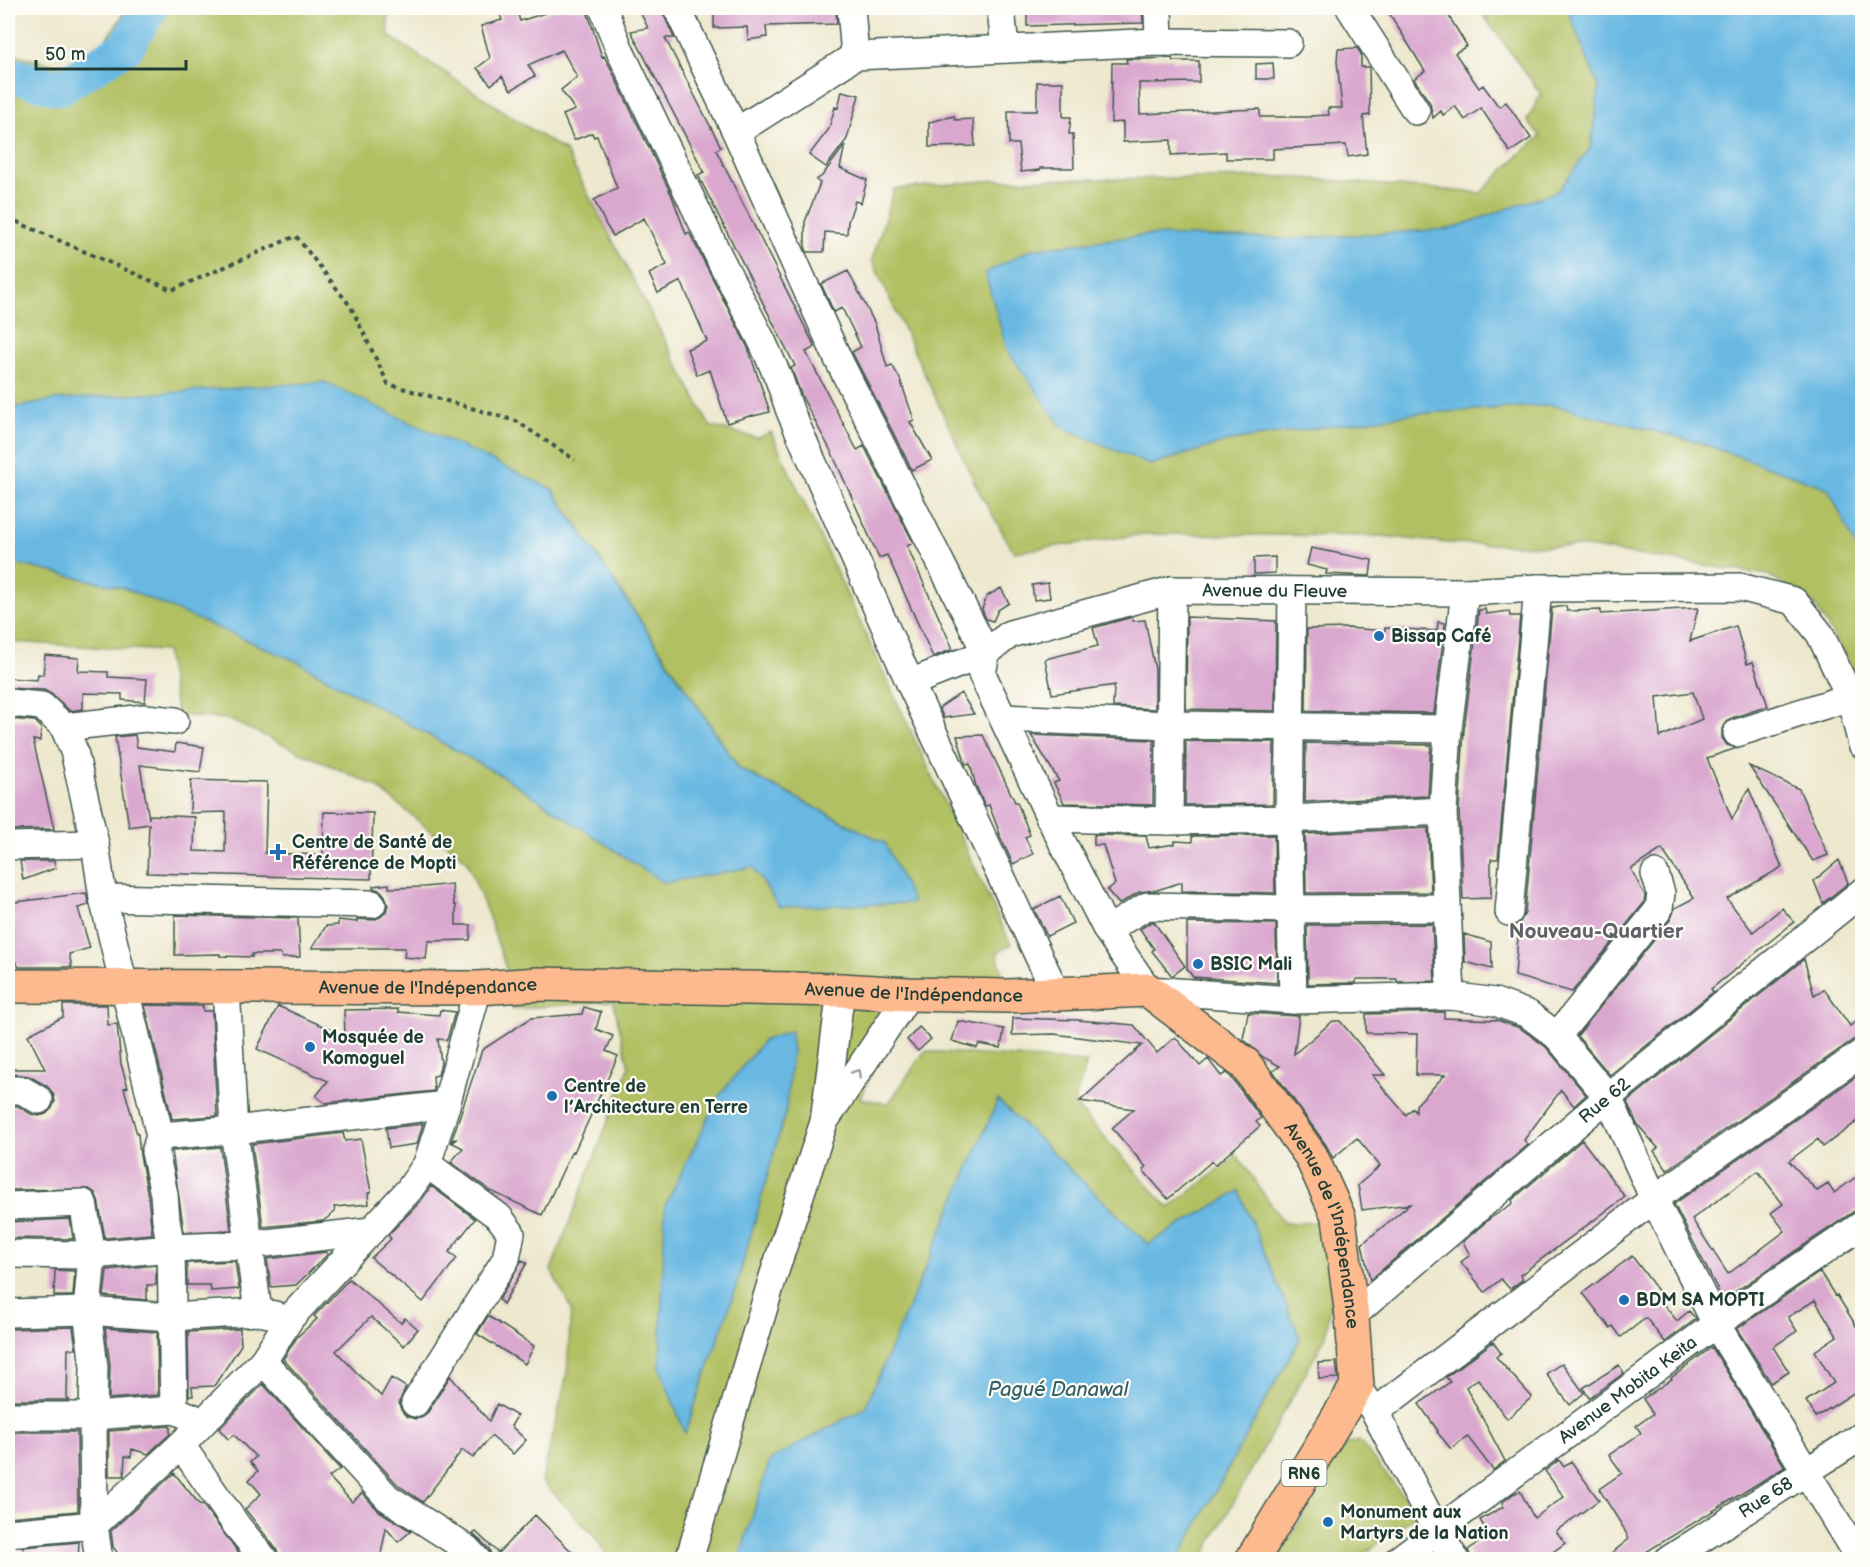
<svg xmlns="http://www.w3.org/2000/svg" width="1870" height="1567" viewBox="0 0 1870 1567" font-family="'Balsamiq Sans',sans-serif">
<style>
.green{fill:#b1c062;stroke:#687e4b;stroke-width:1.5;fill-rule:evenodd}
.water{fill:#68b8e2;stroke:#447a8b;stroke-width:1.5}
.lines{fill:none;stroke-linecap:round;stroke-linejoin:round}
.river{stroke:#68b8e2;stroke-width:36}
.building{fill:#daa7cf;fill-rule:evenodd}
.minor-casing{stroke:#3e574b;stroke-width:30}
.major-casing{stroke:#3e574b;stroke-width:36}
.path{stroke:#3e574b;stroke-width:4;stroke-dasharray:4.5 4.5;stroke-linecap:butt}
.minor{stroke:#fff;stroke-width:27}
.major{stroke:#fcba8e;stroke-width:33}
.oneway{stroke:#8f9e9a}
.poi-dot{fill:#1f6fb2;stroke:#fdfcf7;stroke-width:2}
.labels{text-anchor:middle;stroke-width:4.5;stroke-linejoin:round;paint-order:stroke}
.shield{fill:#fdfcf7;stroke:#62766e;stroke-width:1.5}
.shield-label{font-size:16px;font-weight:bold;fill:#1f3d34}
.street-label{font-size:18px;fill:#1f3d34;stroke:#fdfcf7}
.poi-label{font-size:18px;font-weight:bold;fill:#1f3d34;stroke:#fdfcf7;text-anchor:start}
.water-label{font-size:20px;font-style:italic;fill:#356268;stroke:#fdfcf7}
.quarter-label{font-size:21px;font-weight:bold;fill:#60626a;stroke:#fdfcf7}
</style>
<rect width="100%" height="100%" fill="#fdfcf7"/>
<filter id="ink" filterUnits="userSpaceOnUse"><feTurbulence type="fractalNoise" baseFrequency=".0167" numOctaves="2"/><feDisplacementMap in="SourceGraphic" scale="12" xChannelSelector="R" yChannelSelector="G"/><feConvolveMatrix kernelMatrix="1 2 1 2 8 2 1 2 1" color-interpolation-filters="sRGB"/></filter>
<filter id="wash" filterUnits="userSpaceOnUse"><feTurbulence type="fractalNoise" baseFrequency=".008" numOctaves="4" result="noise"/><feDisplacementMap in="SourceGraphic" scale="24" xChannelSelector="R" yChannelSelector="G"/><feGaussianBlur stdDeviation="1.35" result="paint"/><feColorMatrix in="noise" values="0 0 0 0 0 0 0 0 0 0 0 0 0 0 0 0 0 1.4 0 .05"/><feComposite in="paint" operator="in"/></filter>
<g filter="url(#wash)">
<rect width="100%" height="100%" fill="#ede8ce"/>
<path class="green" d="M128 8H387L389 36 566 152 710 426 757 438 771 432 1011 945 997 953 1007 993 940 992 883 1047 860 1098 888 1104 925 1051 1087 1062 1074 1104 1169 1208 1237 1155 1284 1223 1341 1222 1326 1336 1202 1559H1178L1300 1339 1239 1191 1148 1244 998 1100 865 1408 770 1460 739 1559H610L594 1536 542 1481 567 1374 571 1309 551 1270 629 1067 613 1001 513 1009 511 984 490 920 467 861 376 786 227 719 177 715 166 651 10 642 8 649V562L124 588 296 661 509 780 664 883 885 843 740 769 552 488 54 400 8 409V53L83 72ZM786 1110 735 1291 685 1433 660 1368Z
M1478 8H1567L1599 87 1591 147 1558 191 1450 229 1295 239 1147 235 1032 249 1150 465 1229 441 1410 414 1552 405 1698 442 1828 488 1862 559V685L1815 605 1768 575 1587 547 1447 543 1381 536 1146 534 1014 552 977 488 872 260 894 189 997 180 1290 177 1481 193 1520 154 1541 136 1527 121 1541 94Z
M1359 1441 1418 1514 1357 1559 1277 1560 1345 1445Z"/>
<path class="water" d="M1567 8H1862V559L1828 488 1698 442 1552 405 1410 414 1229 441 1150 465 1062 427 1007 350 985 273 1032 249 1147 235 1295 239 1450 229 1558 191 1591 147 1599 87Z
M324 382 552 489 739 769 885 843 913 903 779 907 753 867 664 883 509 780 296 661 124 588 8 562V409L54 400Z
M791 1031 792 1052 786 1110 735 1291 685 1433 660 1368 665 1206 719 1096 764 1040Z
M998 1100 1148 1244 1239 1191 1300 1338 1178 1559H739L770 1460 865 1408Z"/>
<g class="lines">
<path class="river" d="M8 74 59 88 126 47 150 8"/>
</g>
<g id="blocks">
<path class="building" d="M516 8 520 21 561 8H586L602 57 604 56 609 65 672 196 686 234 689 232 748 348 770 412 753 416V415L727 423 710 370 697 375 687 349 707 341 681 281 658 293 649 274 667 265 644 218 613 236 606 225 594 200 617 188 597 136 594 137 592 133 574 140 563 115 575 110 561 90 577 77 562 50 528 65 535 76 511 90 502 76 491 85 477 68 490 58 481 26 502 20 499 12Z
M638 8H661L674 38H665L721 147 716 150 815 347 806 352 857 450 864 446 911 538 913 543 907 546 953 649 933 657 887 555 879 558 832 453 803 399 791 368 795 366 698 175 704 172 631 31 648 28Z
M714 8H836L837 24 766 26 767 37 748 40 747 27 714 28Z
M1027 8H1142L1143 23 1027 26Z
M1386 8H1444L1467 46 1455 53 1479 88 1483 85 1499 107 1506 102 1531 138 1510 152 1481 108 1465 120 1455 106 1443 115 1441 111 1433 118 1430 103 1414 79 1425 71Z
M1357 48 1361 54V67H1369L1370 115 1363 116 1367 154 1348 157 1346 145 1273 149V159H1226V152L1171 155V140L1123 142V122L1111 123 1112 63H1127L1126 59H1144L1172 58 1173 61H1199V82L1139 83 1140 114 1260 109V117H1311V116L1329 115 1328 108H1342L1337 61 1338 49Z
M1273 63 1274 79H1256V64Z
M1037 82H1063V117H1071L1069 134H1073L1074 168H1040V170L1021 172 1018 144H1009L1008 111H1037Z
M842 91 859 95 847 139 826 167 809 155 829 129 835 107 838 108Z
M954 116 955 120 973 119 975 146 929 147V122Z
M845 145 840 168 867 180 861 203 855 201 848 222 847 234 825 232 824 252H807L805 246V222L820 183 816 180 822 176Z
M848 271 875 324 887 367 892 365 900 379 914 420 910 422 932 460 912 470 852 352 861 347 842 308 834 312 821 284Z
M1311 548 1372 560 1370 576 1326 574 1327 570 1307 565Z
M1275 557V573L1254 574V558Z
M1048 583 1050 598 1034 600 1032 585Z
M1001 588 1009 603 998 610 993 621 986 619 982 609 987 596Z
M1566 606 1567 611 1601 610V614L1698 608 1690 641 1736 626 1747 664 1753 662 1768 706 1732 718 1726 722 1722 729V738L1727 745 1737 748 1707 758 1732 819 1749 789 1782 867 1727 899 1753 932 1782 908 1794 922 1711 989 1713 992 1610 1075 1577 1036 1671 919 1675 908 1694 898 1662 849 1631 869 1645 896 1644 903 1572 992 1515 976 1519 924 1525 913 1552 608ZM1693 692 1702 719 1660 737 1657 697Z
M1485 609 1486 614 1509 611 1510 616H1520L1498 859H1491V898L1463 899 1459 811 1464 730 1479 610Z
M1132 617 1133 621 1145 620 1155 669V709L1113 707 1114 686 1116 685 1052 694 1045 659 1098 646 1093 628Z
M1187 617 1276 621 1275 711 1186 709Z
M1438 622 1445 623 1434 713 1306 711 1307 629 1349 628 1385 631V628L1437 631Z
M45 655 79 658 78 671 108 672V677L147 679 145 702 122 700V694L83 693V709L70 711 53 695 44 690 8 688V678L37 680 38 674 43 675Z
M961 693 974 714 944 718 939 708Z
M8 719 35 721 41 727 40 741 33 740 54 829 9 830 14 802H8Z
M135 735 137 747 175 752 176 743 204 747 200 772 140 765 149 819V815L195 817 194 851 225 852 226 812 190 813 191 780 267 782 265 853 323 855 324 812 373 813 371 879 147 873 149 824 129 827 115 737Z
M983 735 1015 802H1017L1030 835 1025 837 1033 854 1013 864 999 834H1000L989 805 985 806 976 786 970 764 966 765 957 736Z
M1031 735 1154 740 1153 805 1064 803 1054 783 1059 781Z
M1186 741 1274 742 1273 804 1185 805Z
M1306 743 1431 745 1428 796 1305 802Z
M1749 766 1799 789 1828 855 1813 861Z
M1428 828 1431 892 1306 893 1305 834Z
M1094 835 1146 836 1149 848 1175 844V841L1192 842V836L1274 835 1275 893 1182 891V882L1157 890 1139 892 1119 904 1107 890 1115 884 1103 845H1094Z
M1839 860 1848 883 1823 903 1814 881Z
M20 861H54L56 868 23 880Z
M389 884V888L425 887 452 884 454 905H456V925H471L470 940 428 941 426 959 404 957 405 948H312L326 926 338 925V920L357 922V919L372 920 380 917 386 912 388 904 385 896 381 891 373 888V886Z
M86 893 89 905 78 908 90 948 69 954 72 967H19L8 951V903Z
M1060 896 1073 923 1047 936 1034 909Z
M175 915 298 918 300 957 282 958 281 954H252V957L220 956V954L175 955Z
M1151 922H1154L1185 966 1172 976 1152 951 1154 949 1140 929Z
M1187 923 1276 924 1277 983 1193 977 1187 969Z
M1432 924 1435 981 1397 982V979H1356V983L1308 984 1307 925Z
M1464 934 1491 942 1492 969 1465 962Z
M1804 959 1814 995 1824 989 1850 1026 1863 1017V1038L1853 1040 1667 1170 1654 1151 1658 1148 1637 1124 1627 1102Z
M63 1005H107L108 1025 117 1024 121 1064 128 1087 124 1088 137 1134H138L140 1155 148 1196 152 1234 105 1238 98 1200 95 1193 89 1189 8 1190V1106H18L31 1114 39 1116 46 1114 52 1108 55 1101 53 1093 47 1086 29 1076 8 1074V1069H45L28 1035 63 1017Z
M145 1005 203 1006V1011H212L217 1116 172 1119Z
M278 1006 345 1036 344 1010 398 1009V1012L439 1015 440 1010 455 1012 447 1040 438 1039 441 1063 438 1075 433 1076 434 1091 325 1103 316 1096 328 1081 257 1049Z
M584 1007 601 1012 596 1029 613 1036 606 1051 618 1056 574 1152 572 1151 542 1215 491 1191 451 1162 463 1148 453 1143 456 1139 452 1140 453 1143 451 1142 482 1050 531 1018 582 1014Z
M1444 1012V1018L1497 1020 1520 1028 1546 1047 1586 1095 1574 1106 1561 1090 1524 1140 1528 1145 1370 1280 1362 1244 1410 1204 1362 1210 1358 1185 1380 1166 1357 1138 1333 1158 1326 1145 1273 1071 1280 1066 1263 1057 1243 1039 1248 1013 1299 1016 1294 1054 1333 1021H1340L1385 1075H1372L1406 1115 1413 1108 1416 1112V1105L1445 1075H1416L1417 1034 1366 1033V1014Z
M1013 1018 1078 1020 1134 1025 1157 1053 1175 1037 1200 1066 1208 1059 1221 1076 1226 1073 1231 1077 1261 1118 1256 1122 1260 1126 1215 1165 1212 1161 1168 1199 1143 1170 1146 1167 1112 1128 1134 1109 1080 1101 1142 1045 1054 1034 1012 1035Z
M958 1021 1004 1029 1001 1048 979 1044 977 1048 952 1041Z
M919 1027 931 1039 918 1051 907 1040Z
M1863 1072V1117L1823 1147 1818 1139 1789 1161 1817 1191 1828 1184 1834 1193 1863 1172V1210L1853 1212 1723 1300 1674 1204ZM1758 1171 1783 1204 1771 1213 1785 1231 1728 1274 1692 1219Z
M423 1124 417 1144 389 1148 386 1128Z
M343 1133 345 1141 361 1139 371 1192 368 1193 369 1204 334 1207 335 1212 323 1221 263 1227 252 1144Z
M1582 1140 1625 1197 1520 1275 1523 1279 1510 1289 1501 1279 1485 1292 1461 1262 1470 1255 1463 1242 1488 1220 1513 1203 1512 1200Z
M220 1147 231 1230 184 1232 172 1151Z
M431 1186 475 1219 449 1252 457 1258 423 1302 371 1258 391 1239 388 1235 421 1201Z
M70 1219 73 1239 8 1238V1222Z
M326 1252 328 1254 296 1285 271 1287 267 1259Z
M1632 1256 1659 1292 1656 1295 1677 1321 1689 1311 1696 1319 1665 1342 1646 1318 1621 1337 1613 1326 1610 1328 1583 1293Z
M522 1260 527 1263 503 1304 499 1300Z
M235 1261 239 1289 211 1291 210 1285H187V1263Z
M156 1265V1285H147V1300L104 1296 107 1270Z
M55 1270 75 1271 73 1296H54Z
M1820 1272 1835 1296 1837 1295 1863 1337V1387L1816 1417 1806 1401 1834 1383 1815 1351 1837 1336 1815 1300 1788 1317 1797 1331 1773 1347 1789 1372 1771 1383 1737 1329Z
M349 1279 401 1323 405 1318 418 1329 404 1346 371 1317 336 1351 360 1376 381 1396 391 1378 406 1387 399 1402 401 1410 406 1416 415 1419 423 1417 428 1412 450 1376 489 1421 497 1404 517 1416 511 1426 526 1440 513 1454 491 1436 473 1458 462 1450 423 1502 398 1485 283 1359 297 1337 317 1319 314 1316Z
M488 1316 534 1346 525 1364 477 1334Z
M73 1327 76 1349H68L67 1399 70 1400H8V1329Z
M105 1328 157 1332 158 1395 109 1399 110 1365Z
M240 1329 241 1345 214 1386 192 1387 193 1396H189L188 1332Z
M1493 1342 1501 1353 1496 1357 1532 1397 1507 1419 1478 1379 1466 1387 1505 1461 1493 1470 1467 1436 1451 1449 1437 1432 1438 1431 1419 1404 1450 1382 1446 1377Z
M1712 1347 1785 1467 1633 1560H1603L1629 1539 1623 1527 1599 1489 1622 1473 1609 1455 1641 1433 1636 1426 1653 1414 1643 1399 1672 1379 1671 1378Z
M1336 1362 1338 1378 1319 1379 1318 1363Z
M1562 1363 1584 1393 1570 1405 1546 1374Z
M1619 1365 1624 1373 1589 1398 1583 1388Z
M263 1384 340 1469 329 1477 352 1502 362 1493 379 1511 411 1531 398 1542 386 1528 380 1560H280L277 1550 245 1509 261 1494 249 1480 258 1471 250 1462 256 1457 234 1435 228 1439 219 1429Z
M170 1426V1434L148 1454 132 1449 131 1457 125 1456 124 1476H109V1431Z
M8 1432H77L78 1511 8 1517Z
M1559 1460 1564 1467 1571 1461 1599 1500 1556 1531 1565 1543 1542 1560H1472L1468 1550 1489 1535 1480 1520 1503 1507V1502L1513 1494 1520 1491 1534 1518 1564 1497 1545 1471Z
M174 1473 200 1505 202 1504 242 1557 239 1560H123L113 1547 111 1531Z
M535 1515 580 1560H492L489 1549 473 1534 476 1532 498 1553Z
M79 1542 78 1560H24L23 1547Z"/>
</g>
</g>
<g filter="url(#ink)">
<use href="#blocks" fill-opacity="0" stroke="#3e574b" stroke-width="1.5"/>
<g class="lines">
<defs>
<g id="minor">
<path d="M603 8 621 53 720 259 762 341 779 379 790 411 910 683 1056 993"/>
<path d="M677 8 736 132 838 359 986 653 910 683"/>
<path d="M851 8 855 56"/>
<path d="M1001 8 1005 49"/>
<path d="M1158 8 1159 42"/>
<path d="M1350 8 1416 111"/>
<path d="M736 132 855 56 1159 42 1288 43"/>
<path d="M1292 592 1289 819 1293 1000"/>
<path d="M8 703 42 706 64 727 145 718 175 721"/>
<path d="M1003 718 1170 725 1448 729"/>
<path d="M64 727 74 751 95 844 103 898 160 1136 155 1152 164 1194 166 1220 171 1248 174 1410"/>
<path d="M1737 733 1850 697"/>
<path d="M1050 818 1169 821 1289 819 1443 811"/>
<path d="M1169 821 1172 590"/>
<path d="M8 846 95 844"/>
<path d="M103 898 372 904"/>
<path d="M1509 912 1538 588"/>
<path d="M1107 930 1147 906 1290 909 1446 908"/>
<path d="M226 987 234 1130 258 1312"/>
<path d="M1451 996 1443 811 1448 729 1465 592"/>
<path d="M1557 1036 1659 909 1661 893 1655 874"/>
<path d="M8 1090H22L39 1100"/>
<path d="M828 1116 909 994"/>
<path d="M160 1136 234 1130 446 1105"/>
<path d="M8 1206 83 1203 92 1255 87 1311 94 1367 93 1416 94 1525 99 1560"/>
<path d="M8 1254 92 1255 171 1248 248 1245 371 1231"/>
<path d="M8 1313 87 1311 171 1317 258 1312 275 1315"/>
<path id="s1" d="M1352 1316 1608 1097 1862 892"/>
<path d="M263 1361 388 1498 467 1549 477 1560"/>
<path d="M1366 1399 1375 1412 1437 1532 1456 1560"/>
<path d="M415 1403 506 1259 511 1233 499 1217 427 1164"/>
<path d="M1375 1412 1654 1199 1862 1053"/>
<path d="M8 1416H93L174 1410 192 1417"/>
<path d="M181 1445 237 1526 265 1560"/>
<path d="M8 1533 94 1525 181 1445 263 1361 291 1317 409 1190 427 1164 446 1105 478 988"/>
<path d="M689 1560 772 1280 824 1122 841 990"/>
<path id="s2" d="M1398 1560 1716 1324 1862 1225"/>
<path id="s3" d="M1668 1560 1862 1436"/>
<path id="s4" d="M1860 1560 1716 1324 1654 1199 1608 1097 1557 1036 1528 1014 1495 1002 1451 996 1293 1000 1148 990 1107 930 1050 818 982 674 986 653 1010 634 1172 590 1465 592 1538 588 1740 587 1794 601 1820 634 1850 697 1862 744"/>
</g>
<g id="major">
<path id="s5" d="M8 986 478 988 538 984 841 990 909 994 1006 996 1148 990 1245 1064 1311 1156 1339 1218 1352 1316 1357 1386 1252 1560"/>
</g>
</defs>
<use href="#minor" class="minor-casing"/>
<use href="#major" class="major-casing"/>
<path class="path" d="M8 218 172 290 296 236 351 307 388 384 516 421 575 460"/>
<use href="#minor" class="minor"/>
<use href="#major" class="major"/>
</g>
<defs><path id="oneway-chevron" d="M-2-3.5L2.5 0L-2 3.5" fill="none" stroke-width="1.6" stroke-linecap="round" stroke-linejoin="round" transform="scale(1.5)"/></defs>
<use class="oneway" href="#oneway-chevron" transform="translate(857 1073) rotate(-56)"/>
</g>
<g class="poi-dot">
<circle cx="1379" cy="636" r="6"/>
<path d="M275 843h6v6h6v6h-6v6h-6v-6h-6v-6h6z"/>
<circle cx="1198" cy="964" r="6"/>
<circle cx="310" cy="1047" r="6"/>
<circle cx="552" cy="1096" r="6"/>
<circle cx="1624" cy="1300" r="6"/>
<circle cx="1328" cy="1522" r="6"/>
</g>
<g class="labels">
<rect class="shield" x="1281.5" y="1460" width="45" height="26" rx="4.5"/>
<g class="shield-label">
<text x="1304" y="1479">RN6</text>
</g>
<g class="street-label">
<text dy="6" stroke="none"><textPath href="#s4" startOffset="1707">Avenue du Fleuve</textPath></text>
<text dy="6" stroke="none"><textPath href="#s5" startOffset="420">Avenue de l'Indépendance</textPath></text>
<text dy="6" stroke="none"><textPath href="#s5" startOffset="906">Avenue de l'Indépendance</textPath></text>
<text dy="6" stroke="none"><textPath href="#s1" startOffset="332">Rue 62</textPath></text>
<text dy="6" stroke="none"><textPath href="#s5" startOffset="1446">Avenue de l'Indépendance</textPath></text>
<text dy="6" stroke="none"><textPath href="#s2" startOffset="286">Avenue Mobita Keita</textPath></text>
<text dy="6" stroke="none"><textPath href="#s3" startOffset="116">Rue 68</textPath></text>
</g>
<g class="poi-label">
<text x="1391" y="642">Bissap Café</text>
<text x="292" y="848">Centre de Santé de<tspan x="292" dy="21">Référence de Mopti</tspan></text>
<text x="1210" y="970">BSIC Mali</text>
<text x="322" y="1043">Mosquée de<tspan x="322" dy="21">Komoguel</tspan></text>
<text x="564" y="1092">Centre de<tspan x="564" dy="21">l’Architecture en Terre</tspan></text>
<text x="1636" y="1306">BDM SA MOPTI</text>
<text x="1340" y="1518">Monument aux<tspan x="1340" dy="21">Martyrs de la Nation</tspan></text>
</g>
<g class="water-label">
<text x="1058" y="1396">Pagué Danawal</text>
</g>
<g class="quarter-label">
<text x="1596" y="938">Nouveau-Quartier</text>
</g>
</g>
<rect width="1870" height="1567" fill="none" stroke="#fdfcf7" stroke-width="30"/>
<path d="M36 60v9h150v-9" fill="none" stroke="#1f3d34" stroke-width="3"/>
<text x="45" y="60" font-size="18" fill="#1f3d34" stroke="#fdfcf7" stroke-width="4.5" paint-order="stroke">50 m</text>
</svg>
